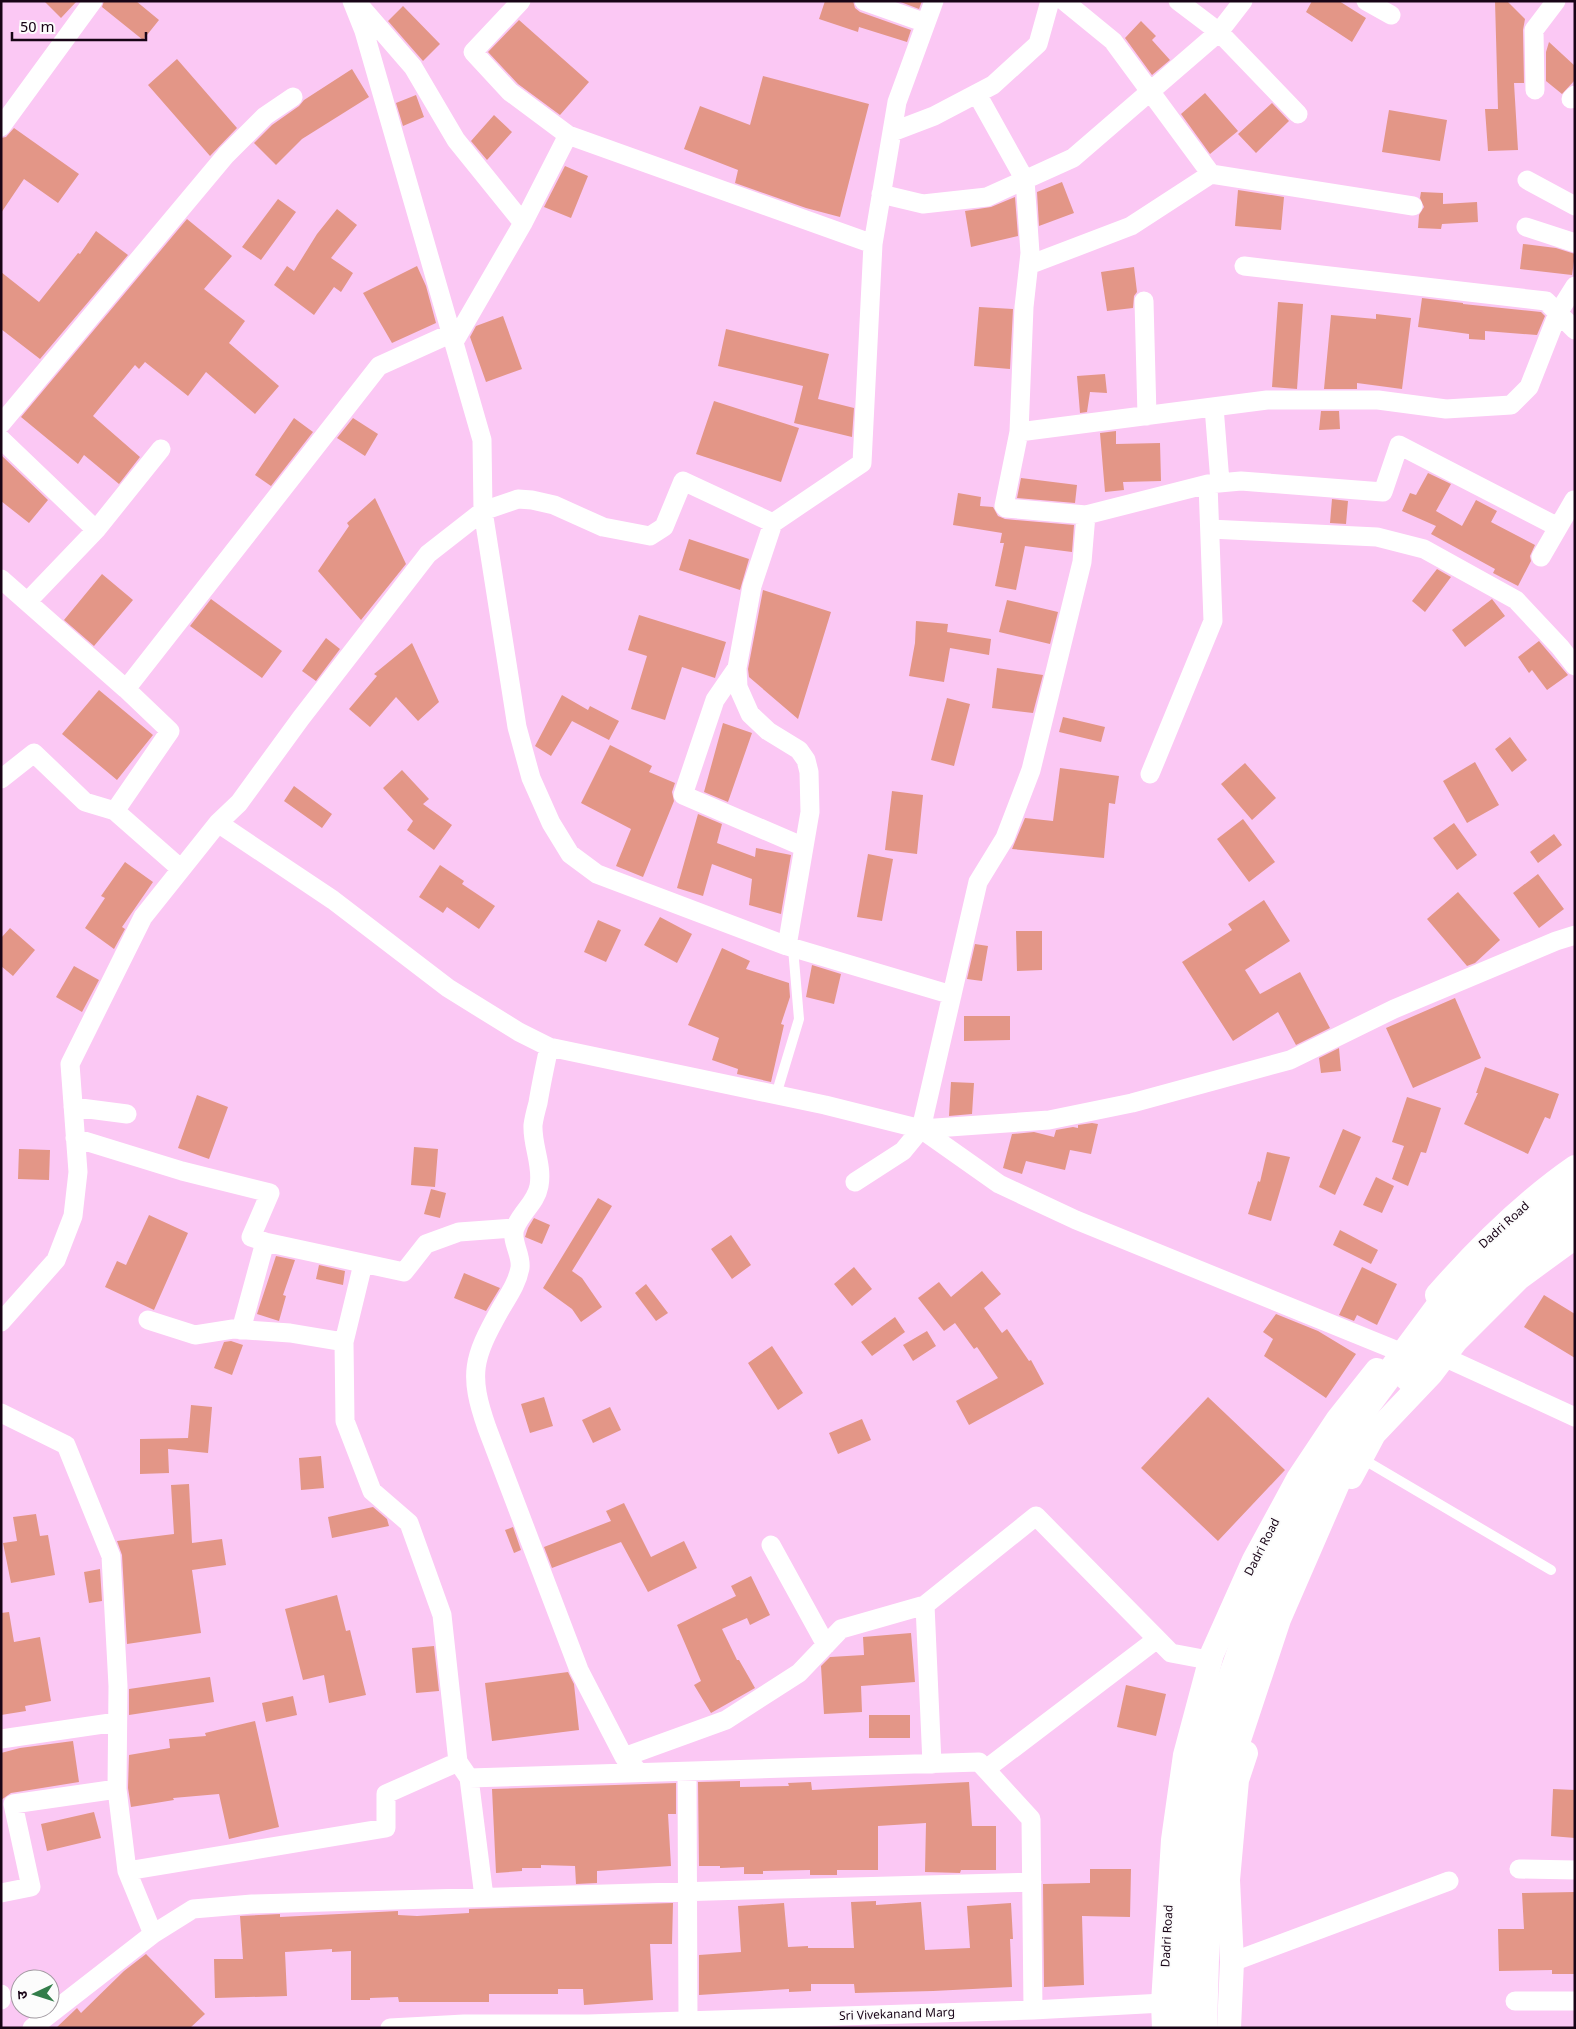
<svg xmlns="http://www.w3.org/2000/svg" width="1576" height="2029" viewBox="0 0 1576 2029" font-family="Georgia,'Noto Sans Devanagari',serif">
<style>
.building{fill:#e39687}
.lines{fill:none;stroke-linecap:round;stroke-linejoin:round}
.service{stroke:#fff;stroke-width:10}
.minor{stroke:#fff;stroke-width:19}
.tertiary{stroke:#fff;stroke-width:24}
.secondary{stroke:#fff;stroke-width:28}
.labels{text-anchor:middle;stroke-width:4;stroke-linejoin:round;paint-order:stroke}
.street-label{font-size:12px;fill:#180416;stroke:#fcfcfc}
</style>
<rect width="100%" height="100%" fill="#fbc8f4"/>
<path class="building" d="M44 1H77L61 18Z
M104 1H136L159 20 143 40 102 7Z
M825 1H853L855 8 860 12 911 30 907 42 859 27 858 32 819 19Z
M898 1H922L919 9Z
M1312 1H1339L1366 18 1352 42 1306 12Z
M1495 1H1507L1525 19 1523 30 1524 83H1514L1518 150 1488 151 1485 109H1498Z
M403 6 440 44 423 61 388 21Z
M519 20 589 82 560 115 518 84 488 52Z
M1141 21 1156 36 1152 40 1170 60 1152 75 1125 38Z
M1549 42 1575 66V80L1562 94 1546 81V52Z
M177 59 237 128 210 156 148 85Z
M352 69 369 97 302 139 276 165 254 143 272 125 299 106 304 100Z
M763 76 869 104 840 217 806 208 735 183 738 170 684 149 700 106 750 125Z
M1205 93 1238 131 1210 154 1181 114Z
M416 95 424 117 403 126 396 103Z
M1272 103 1289 121 1256 153 1238 134Z
M1389 110 1447 120 1440 161 1382 152Z
M494 115 512 132 487 160 471 141Z
M14 128 79 174 58 203 24 179 1 213V138L6 137Z
M565 166 588 176 571 218 544 207Z
M1062 182 1074 213 1039 226 1037 192Z
M1238 190 1284 197 1281 230 1235 226Z
M1421 192 1443 193V204L1477 202 1478 222 1442 224 1441 229 1418 228 1419 215 1424 207 1420 198Z
M1015 197 1018 236 971 247 965 211 991 207Z
M278 199 296 212 261 260 242 247Z
M337 209 357 225 331 258 353 273 341 292 334 287 314 315 274 285 287 266 294 271 317 234Z
M187 219 232 256 204 289 245 321 229 343 279 386 255 414 206 372 188 396 145 362 139 369 135 365 93 416 140 457 119 484 84 455 78 464 21 417Z
M96 231 128 255 40 359 1 329V272L39 302 78 253 80 254Z
M1523 244 1556 248 1575 254 1572 275 1520 269Z
M417 266 426 286 436 323 392 343 363 293Z
M1134 267 1137 292 1134 296 1133 308 1107 311 1101 272Z
M1422 298 1463 303V304L1541 312 1545 316 1537 335 1485 331V340L1469 339V334L1418 327Z
M1278 302 1303 304 1297 389 1272 387Z
M979 307 1013 309 1010 369 974 366Z
M1376 314 1411 318 1402 389 1357 383V389H1324L1331 315 1376 319Z
M503 316 522 369 486 382 470 337 476 326Z
M726 329 829 354 818 399 854 408 852 437 794 423 803 386 718 366Z
M1105 374 1107 393 1090 392 1087 412 1080 413 1077 376Z
M714 401 799 428 781 482 696 454Z
M1321 411H1339L1340 429 1319 430Z
M294 418 313 432 271 486 255 475Z
M353 418 378 434 365 456 337 438Z
M1116 431V444L1160 443 1161 481 1123 482 1124 490 1105 492 1100 433Z
M1 455 48 500 29 523 1 501Z
M1428 473 1451 484 1436 511 1462 526 1476 500 1497 511 1491 522 1535 545 1530 556 1531 561 1518 586 1493 573 1495 569 1431 534 1436 526 1402 511 1410 493 1416 495Z
M1021 478 1077 485 1075 503 1017 498Z
M958 493 981 497 980 506 993 507 998 516 1005 519 1074 525 1072 552 1025 546 1016 590 995 586 1004 543H1000L1002 533 953 525Z
M375 498 406 564 361 620 318 571 349 526 347 523Z
M1332 499 1348 501 1346 524 1330 523Z
M689 539 749 559 740 590 679 570Z
M1437 569 1451 577 1425 612 1412 601Z
M102 574 133 600 94 646 64 620Z
M763 590 831 612 798 719 749 677 748 669Z
M211 599 282 651 262 678 190 626Z
M1492 599 1505 616 1465 647 1452 630Z
M1007 600 1058 612 1050 644 999 632Z
M639 615 726 642 715 678 682 667 665 720 631 709 647 656 628 650Z
M916 621 948 624 947 632 991 639 989 655 950 648 944 682 909 676 915 643Z
M326 638 340 649 316 681 302 671Z
M1539 641 1568 675 1547 690 1532 670 1529 673 1518 657Z
M412 643 439 702 418 721 396 697 370 727 349 709 377 676 374 674Z
M997 668 1043 675 1033 713 992 708Z
M99 690 153 735 117 780 62 734Z
M562 695 588 710 590 706 619 721 609 740 572 721 551 756 535 746Z
M947 698 970 704 954 766 931 760Z
M1063 717 1105 727 1101 742 1059 732Z
M723 723 752 733 728 802 704 792Z
M1510 737 1527 760 1512 772 1495 749Z
M610 745 652 766 649 772 675 783 672 792 674 801 643 877 616 866 631 829 581 803Z
M1475 762 1499 805 1467 823 1443 781Z
M1245 763 1276 798 1252 820 1221 784Z
M1060 768 1119 776 1115 804 1109 803 1104 858 1012 849 1025 818 1053 821Z
M402 770 429 799 423 804 452 825 434 850 407 830 413 821 383 788Z
M294 786 332 814 322 828 284 801Z
M892 791 923 795 917 854 885 850Z
M698 814 722 824 717 843 755 857 756 848 791 855 781 914 749 905 752 879 712 864 703 896 677 888Z
M1243 819 1275 862 1249 882 1217 839Z
M1454 823 1477 855 1457 870 1433 838Z
M1554 834 1562 845 1538 863 1530 852Z
M868 854 893 859 882 921 857 917Z
M125 862 153 882 122 927 125 929 114 949 85 928 105 898 101 896Z
M440 865 464 881 462 884 495 906 479 929 447 907 443 913 419 897Z
M1538 874 1564 909 1539 928 1513 893Z
M1458 892 1500 940 1475 963 1467 966 1427 919Z
M1264 900 1290 941 1245 970 1260 994 1300 972 1330 1028 1296 1045 1278 1012 1233 1041 1182 962 1232 930 1228 924Z
M660 917 692 934 677 963 644 945Z
M598 920 621 930 606 962 584 952Z
M10 928 35 950 13 976 1 966V938Z
M1016 931H1042V970L1017 971Z
M975 944 988 946 982 981 967 979Z
M722 948 750 961 746 969 789 983 790 997 781 1024 784 1025 771 1082 737 1074 738 1069 712 1060 719 1038 688 1025Z
M812 965 841 974 834 1004 806 997Z
M74 966 99 980 82 1012 56 997Z
M1455 998 1481 1058 1413 1088 1386 1028Z
M964 1016H1010V1040L964 1041Z
M1339 1048 1341 1071 1321 1073 1319 1058Z
M1485 1067 1559 1094 1550 1119 1545 1117 1528 1154 1464 1124 1478 1093H1476Z
M951 1082 974 1083 972 1114 949 1116Z
M197 1095 228 1107 209 1159 178 1148Z
M1407 1097 1441 1108 1426 1153 1421 1152 1408 1186 1392 1179 1404 1146 1392 1142Z
M1092 1123 1098 1124 1091 1154 1070 1150 1065 1170 1026 1161 1022 1174 1003 1168 1012 1134 1034 1132 1054 1137 1056 1130 1073 1127 1078 1128V1125Z
M1343 1129 1361 1137 1335 1195 1319 1187Z
M414 1147 438 1149 435 1187 411 1185Z
M19 1149 50 1150 49 1180 18 1179Z
M1267 1152 1290 1157 1271 1221 1248 1214 1258 1181 1260 1182Z
M1376 1177 1394 1186 1382 1213 1363 1205Z
M431 1189 446 1193 440 1218 424 1214Z
M598 1198 612 1206 572 1271 582 1278 602 1307 581 1322 572 1309 543 1288Z
M149 1215 188 1233 154 1310 105 1287 117 1261 126 1265Z
M534 1218 550 1225 542 1244 525 1237 528 1228Z
M1340 1230 1378 1250 1371 1264 1333 1245Z
M731 1235 751 1265 732 1279 711 1249Z
M276 1256 295 1260 283 1295 286 1296 279 1321 257 1314Z
M319 1265 345 1271 343 1285 316 1279Z
M854 1267 872 1289 852 1306 834 1284Z
M1362 1267 1397 1284 1377 1325 1357 1315 1354 1321 1339 1315Z
M982 1271 1001 1294 984 1308 1002 1333 1007 1329 1029 1361 1031 1360 1044 1384 969 1425 956 1401 998 1378 977 1347 974 1349 955 1323 944 1331 918 1298 939 1282 951 1297Z
M464 1273 500 1288 486 1311 454 1298Z
M646 1284 668 1313 656 1321 635 1293Z
M1544 1295 1575 1314V1358L1524 1327Z
M1276 1314 1318 1331 1356 1354 1326 1398 1264 1356 1273 1339 1263 1332Z
M895 1317 905 1332 872 1356 861 1342Z
M927 1331 936 1346 913 1361 903 1345Z
M231 1341 243 1345 232 1375 214 1368 224 1342Z
M772 1346 803 1393 778 1410 748 1363Z
M544 1397 553 1426 530 1433 521 1404Z
M1208 1397 1285 1470 1218 1541 1141 1468Z
M191 1405 212 1407 208 1453 168 1449 169 1473 140 1474V1439L188 1438Z
M610 1407 621 1430 593 1443 582 1420Z
M862 1419 871 1440 838 1454 829 1433Z
M321 1456 324 1488 301 1490 299 1458Z
M189 1484 192 1543 222 1539 226 1565 192 1570 201 1633 127 1644 122 1555 117 1541 174 1534 171 1485Z
M624 1503 651 1557 684 1541 697 1568 648 1592 621 1542 552 1568 544 1547 611 1521 606 1511Z
M373 1507 387 1519 389 1526 332 1538 328 1517Z
M36 1514 40 1536 48 1535 55 1575 11 1583 3 1543 17 1541 13 1517Z
M513 1527 521 1550 514 1553 505 1530Z
M100 1569 102 1601 89 1603 84 1572Z
M751 1576 770 1615 750 1625 747 1618 722 1629 737 1660H739L755 1688 711 1713 694 1685 701 1681 677 1625 736 1596 731 1586Z
M337 1595 346 1631 350 1630 366 1695 329 1703 324 1675 303 1680 285 1609Z
M9 1612 14 1642 40 1637 51 1701 25 1706 26 1711 1 1715V1613Z
M911 1633 915 1682 861 1686 862 1712 824 1714 821 1666 830 1657 864 1655 863 1637Z
M434 1646 439 1691 416 1693 412 1648Z
M568 1672 574 1684 579 1730 492 1741 485 1683Z
M210 1677 214 1702 129 1715V1689Z
M1126 1685 1166 1694 1156 1736 1117 1727Z
M293 1696 297 1715 266 1722 262 1703Z
M869 1715H910V1738H869Z
M255 1721 279 1827 229 1839 219 1794 173 1798 174 1800 131 1807 128 1788 129 1755 170 1748 169 1739 206 1736 205 1733Z
M73 1741 79 1782 11 1793 1 1800V1753L20 1748Z
M740 1781V1787L789 1786 788 1783 811 1782 812 1790 969 1782 972 1826H996V1870H961L960 1873 925 1872 926 1823 878 1826V1870H837V1875H810V1870L763 1871V1874H744V1867L720 1868V1866H699L698 1782Z
M676 1783V1814H668L671 1866 597 1871V1883L576 1884 575 1866 541 1865V1868H522V1871L496 1873 492 1789Z
M1553 1789 1575 1790V1838L1551 1836Z
M94 1812 101 1838 47 1851 41 1824Z
M1090 1869H1131L1130 1917 1082 1916 1084 1985 1044 1987 1043 1884 1090 1883Z
M1575 1892V1974H1552V1970L1499 1971 1498 1929H1524L1522 1893Z
M876 1901V1905L921 1902 925 1950 970 1948 967 1906 1011 1903 1013 1939H1010L1012 1987 933 1991 855 1993 854 1984H811V1991L789 1992V1989L699 1995V1955L741 1952 738 1906 784 1903 788 1947 808 1946V1948H854L851 1902Z
M673 1903 672 1944H650L653 2000 584 2005 583 1989H558V1994H489V2002H399L398 1997 370 1998V2000H351V1951L332 1952V1949L285 1952 287 1996 215 1998 214 1959H243L240 1916 280 1914V1917L398 1911V1915L417 1916 469 1913V1909Z
M146 1954 205 2014 190 2028H56L77 2008 81 2013 124 1971Z"/>
<g class="lines">
<path class="service" d="M776 1095 799 1019 793 948
M1361 1458 1551 1570"/>
<path class="minor" d="M352 1 364 31 482 440 483 511 517 727 531 778 551 823 570 854 597 874 787 946 952 995
M521 1 473 52 510 92 568 135
M864 1 926 23
M1064 1 1113 41 1211 174 1413 206
M1178 1 1219 32 1298 114
M1366 1 1391 15
M361 7 413 67 456 140 523 223
M1535 90 1534 30 1556 1
M977 94 1025 180 1030 253 1024 307 1019 432 1004 506 1006 508 1086 515
M1571 99 1575 95
M1 127 93 1
M892 132 934 116 993 85 1038 44 1050 1
M1527 180 1575 206
M881 194 923 204 987 197 1073 158 1219 32 1243 1
M1526 227 1575 243
M1029 265 1131 226 1211 174
M1244 266 1546 301 1575 330
M1144 301 1147 416
M454 342 523 223 568 135 873 244
M1214 407 1220 482
M1 424 226 155 265 116 293 97
M1019 432 1267 400H1378L1446 409 1511 405 1529 387 1558 313 1575 286
M1 439 96 530
M1210 529 1377 537 1424 549 1516 600 1560 647 1575 666
M1541 557 1574 500
M1 579 126 689
M27 602 96 530 161 449
M737 668 715 700 683 795 804 847
M1150 774 1213 621 1208 484
M1 779 34 753 85 802 115 811
M218 823 333 900 448 988 519 1032 549 1047 825 1105 921 1129 999 1184 1076 1220 1393 1349 1412 1362
M181 869 115 811 170 731 126 689 379 366 452 333
M787 946 810 812 809 772 806 760 799 750 768 731 750 714 738 687 737 668 752 586 773 523 862 463 873 244 897 102 934 1
M549 1047C545 1066 541 1084 538 1103 536 1110 534 1118 533 1125 532 1146 543 1165 539 1186 536 1203 521 1212 515 1228 510 1241 522 1254 520 1268 517 1284 508 1296 500 1310 473 1358 468 1374 487 1428L579 1670 624 1757 640 1773
M73 1107 127 1114
M921 1129 1049 1120 1132 1103 1290 1060 1394 1009 1556 941 1575 935
M75 1138 182 1171 270 1193 251 1237 265 1242
M855 1182 903 1151 921 1129 978 882 1005 838 1031 770 1082 562 1086 515 1208 484 1241 481 1383 492 1399 445 1558 527
M363 1264 344 1342 345 1421 372 1491 409 1523 442 1615 458 1762 469 1778 484 1897
M148 1320 195 1335 233 1329 290 1333 344 1342
M1 1322 56 1260 73 1216 78 1172 70 1064 143 917 218 823 239 803 301 718 428 554 483 511 518 499 532 500 554 505 603 527 650 536 664 527 683 481 773 523
M241 1330 265 1242 404 1272 426 1244 459 1232 514 1228
M1444 1357 1575 1417
M1 1413 66 1445 111 1556 118 1686 117 1789
M771 1545 826 1645
M1 1739 117 1722
M624 1757 726 1720 799 1673 841 1629 925 1605
M932 1764 925 1605 1036 1516 1171 1653 1203 1659 1212 1654
M986 1769 1157 1639
M687 1772 688 2021
M469 1778 979 1762 1031 1819 1033 2010
M1519 1869 1575 1870
M127 1871 386 1828V1794L458 1762
M1 1893 31 1887 13 1804 117 1789 127 1871 153 1934
M1232 1962 1449 1881
M1 1994V2000
M1515 2001H1575
M32 2028 153 1934 193 1909 252 1904 1032 1882
M390 2028 464 2024H588L1033 2010 1163 2003"/>
<path class="tertiary" d="M1437 1295C1478 1248 1523 1203 1575 1167
M1351 1477 1374 1434 1431 1374 1456 1341 1519 1278 1575 1237
M1164 2028 1163 2003 1173 1840 1185 1755 1212 1654 1254 1560 1298 1479 1338 1419 1377 1370
M1229 2028 1232 1962 1228 1880 1237 1780 1246 1753"/>
<path class="secondary" d="M1409 1378 1470 1299 1575 1215
M1182 2028 1184 1888 1197 1777 1254 1615 1289 1527 1333 1450 1437 1310 1540 1211 1575 1187
M1203 2028 1207 1888 1220 1791 1277 1619 1346 1460 1353 1451"/>
</g>
<g class="labels">
<g class="street-label">
<text transform="translate(1504 1225) rotate(-42)" y="4">Dadri Road</text>
<text transform="translate(1262 1547) rotate(-63)" y="4">Dadri Road</text>
<text transform="translate(1167 1936) rotate(-87)" y="4">Dadri Road</text>
<text transform="translate(897 2014) rotate(-2)" y="4">Sri Vivekanand Marg</text>
</g>
</g>
<rect width="1576" height="2029" fill="none" stroke="#180416" stroke-width="5"/>
<g transform="translate(35 1994) rotate(266)"><circle r="24" fill="#fcfcfc" stroke="#a199a0"/>
<path d="M0-4L9 19L0 12L-9 19Z" fill="#337d4a"/>
<text y="-8" font-size="14" font-weight="bold" text-anchor="middle" fill="#180416">उ</text>
</g>
<path d="M12 32v8h134v-8" fill="none" stroke="#180416" stroke-width="2.5"/>
<text x="20" y="32" font-size="15" fill="#180416" stroke="#fcfcfc" stroke-width="4" paint-order="stroke">50 m</text>
</svg>
